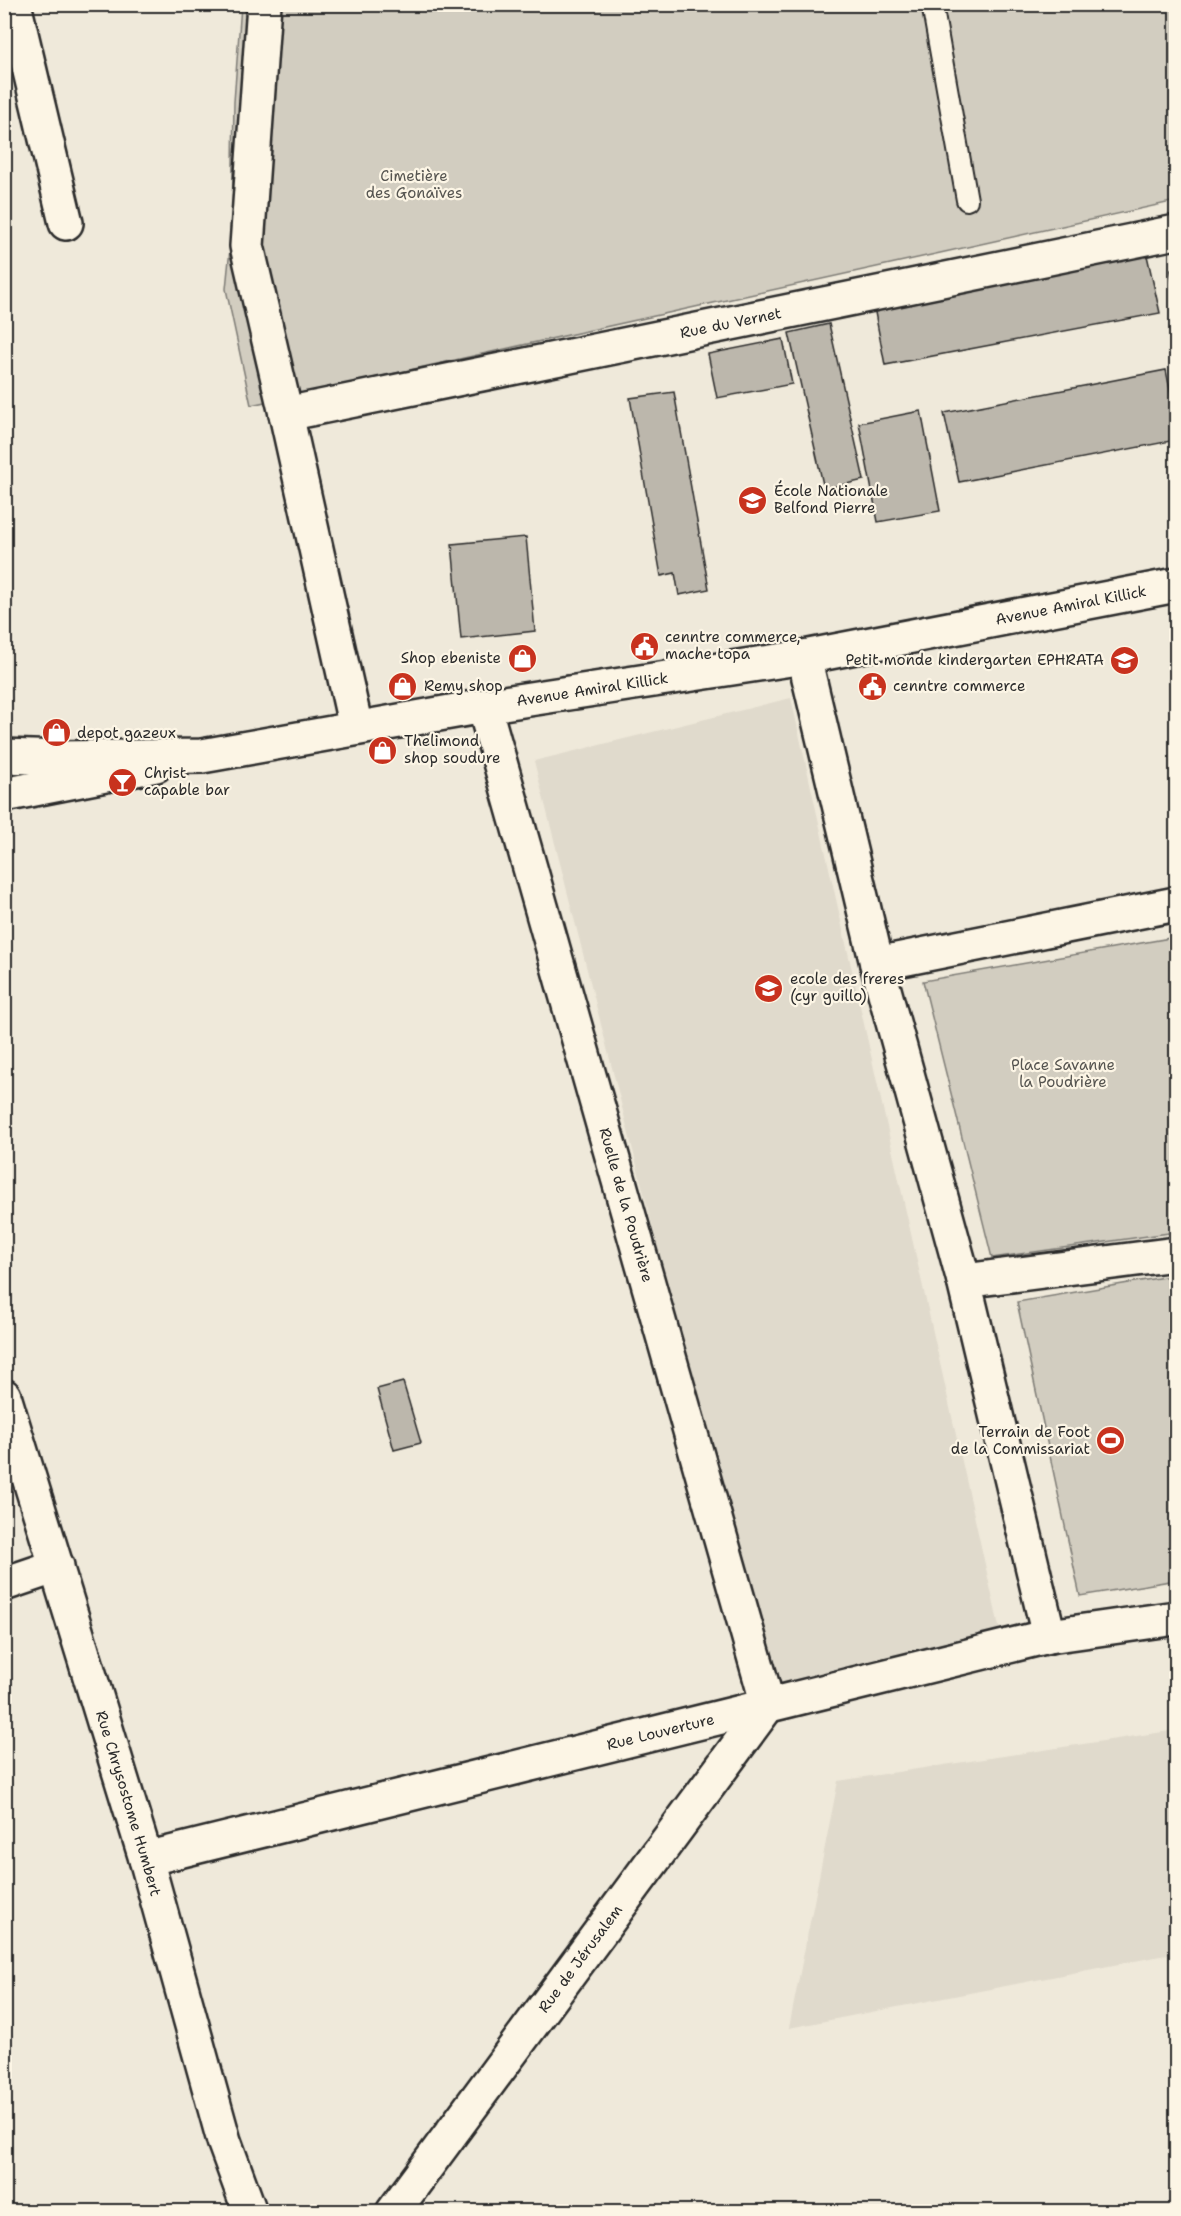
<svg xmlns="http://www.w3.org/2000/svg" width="1181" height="2216" viewBox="0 0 1181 2216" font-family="'Shantell Sans',sans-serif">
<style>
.built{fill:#e0dacc}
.green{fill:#d2cdc0;stroke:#7e7c76;stroke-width:1.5}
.building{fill:#bcb7ac;stroke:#2b2b2b;stroke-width:1.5}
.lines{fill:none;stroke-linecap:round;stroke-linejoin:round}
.service-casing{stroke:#2b2b2b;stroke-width:24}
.minor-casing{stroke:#2b2b2b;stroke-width:38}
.primary-casing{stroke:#2b2b2b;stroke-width:38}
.service{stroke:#fcf5e5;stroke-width:20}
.minor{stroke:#fcf5e5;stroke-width:33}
.primary{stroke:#fcf5e5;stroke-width:33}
.labels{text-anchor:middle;stroke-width:4.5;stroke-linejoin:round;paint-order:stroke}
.park-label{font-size:15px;fill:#555450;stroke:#fcf5e5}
.street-label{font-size:15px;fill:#2b2b2b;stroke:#fcf5e5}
.poi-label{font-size:15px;fill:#2b2b2b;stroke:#fcf5e5;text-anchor:start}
</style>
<rect width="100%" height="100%" fill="#efe9da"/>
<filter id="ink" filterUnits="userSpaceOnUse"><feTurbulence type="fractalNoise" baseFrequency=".0167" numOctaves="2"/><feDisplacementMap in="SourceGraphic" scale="12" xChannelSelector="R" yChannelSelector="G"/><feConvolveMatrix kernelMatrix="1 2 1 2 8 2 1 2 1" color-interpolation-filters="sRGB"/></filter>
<g filter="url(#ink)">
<path class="built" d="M791 698 1004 1649 770 1689 534 761Z
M1176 1730V1953L789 2028 838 1781Z"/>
<path class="green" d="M241 5H1176V201L251 405 226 289 232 229 234 102Z
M1176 937V1232L992 1258 923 981Z
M1176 1275V1580L1080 1596 1017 1302Z"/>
<path class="building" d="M1146 251 1160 313 885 365 874 307Z
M1176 269V307L1171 270Z
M829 324 864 480 824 489 789 333Z
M783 339 792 384 717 398 708 354Z
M1166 370 1176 419V440L959 482 944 413Z
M674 392 709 589 679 595 675 573 661 576 630 398Z
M921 411 940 511 878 522 859 423Z
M526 537 535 631 461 639 452 544Z
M403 1382 421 1443 394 1450 377 1389Z"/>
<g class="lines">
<defs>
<path id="service" d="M932 4 967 200"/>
<g id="minor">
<path d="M14 4 66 223"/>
<path d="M264 4 247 246 286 414 356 728"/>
<path id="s1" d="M286 414 1176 232"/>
<path d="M804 657 877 964 964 1281 1049 1636"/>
<path d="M4 795 156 765"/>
<path d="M877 964 1176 904"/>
<path d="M964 1281 1176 1254"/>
<path id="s2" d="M4 1396 146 1859 224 2141 250 2212"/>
<path d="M4 1584 57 1566"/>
<path id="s3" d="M146 1859 1049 1636 1176 1618"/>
<path id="s4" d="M393 2212 768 1705 484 706"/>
</g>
<g id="primary">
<path id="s5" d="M4 756 60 758 202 756 484 706 804 657 1176 585"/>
</g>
</defs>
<use href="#service" class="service-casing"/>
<use href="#minor" class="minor-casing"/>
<use href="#primary" class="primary-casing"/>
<use href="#service" class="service"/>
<use href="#minor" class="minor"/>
<use href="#primary" class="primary"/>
</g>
</g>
<defs>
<symbol id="school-disc" viewBox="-11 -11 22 22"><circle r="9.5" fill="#c8321e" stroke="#fcf5e5"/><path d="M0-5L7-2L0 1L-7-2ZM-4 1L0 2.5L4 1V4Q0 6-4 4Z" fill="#fff"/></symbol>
<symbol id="civic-disc" viewBox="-11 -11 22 22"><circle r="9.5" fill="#c8321e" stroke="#fcf5e5"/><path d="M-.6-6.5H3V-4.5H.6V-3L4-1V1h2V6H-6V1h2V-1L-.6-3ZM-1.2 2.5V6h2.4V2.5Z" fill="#fff"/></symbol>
<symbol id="shop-disc" viewBox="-11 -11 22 22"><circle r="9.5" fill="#c8321e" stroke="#fcf5e5"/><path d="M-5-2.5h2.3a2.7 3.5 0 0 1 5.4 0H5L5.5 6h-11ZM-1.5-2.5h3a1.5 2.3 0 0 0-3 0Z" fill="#fff"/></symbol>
<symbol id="bar-disc" viewBox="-11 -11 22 22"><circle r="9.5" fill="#c8321e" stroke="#fcf5e5"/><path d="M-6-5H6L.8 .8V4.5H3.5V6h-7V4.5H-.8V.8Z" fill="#fff"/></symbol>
<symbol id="stadium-disc" viewBox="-11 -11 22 22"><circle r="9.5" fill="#c8321e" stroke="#fcf5e5"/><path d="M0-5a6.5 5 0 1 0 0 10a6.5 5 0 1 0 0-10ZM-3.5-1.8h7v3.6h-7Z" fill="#fff"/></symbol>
</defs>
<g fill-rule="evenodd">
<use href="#school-disc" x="736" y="484" width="33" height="33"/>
<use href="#civic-disc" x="628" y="630" width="33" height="33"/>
<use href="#shop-disc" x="506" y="642" width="33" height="33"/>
<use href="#school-disc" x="1108" y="644" width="33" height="33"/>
<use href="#shop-disc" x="386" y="670" width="33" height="33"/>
<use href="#civic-disc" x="856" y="670" width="33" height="33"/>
<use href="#shop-disc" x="40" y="716" width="33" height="33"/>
<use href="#shop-disc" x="366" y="734" width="33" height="33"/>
<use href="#bar-disc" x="106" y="766" width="33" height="33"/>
<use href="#school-disc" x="752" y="972" width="33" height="33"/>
<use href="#stadium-disc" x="1094" y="1424" width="33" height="33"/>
</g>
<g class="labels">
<g class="park-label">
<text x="414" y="181">Cimetière<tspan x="414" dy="17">des Gonaïves</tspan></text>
<text x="1063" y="1070">Place Savanne<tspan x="1063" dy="17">la Poudrière</tspan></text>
</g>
<g class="street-label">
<text dy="5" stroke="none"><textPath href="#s1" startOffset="454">Rue du Vernet</textPath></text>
<text dy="5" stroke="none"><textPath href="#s5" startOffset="1080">Avenue Amiral Killick</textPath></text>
<text dy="5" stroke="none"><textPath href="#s5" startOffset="594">Avenue Amiral Killick</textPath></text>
<text transform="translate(626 1205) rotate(74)" y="5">Ruelle de la Poudrière</text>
<text dy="5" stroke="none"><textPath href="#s3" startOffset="530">Rue Louverture</textPath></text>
<text dy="5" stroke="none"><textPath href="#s2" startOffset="426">Rue Chrysostome Humbert</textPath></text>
<text dy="5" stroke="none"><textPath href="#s4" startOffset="315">Rue de Jérusalem</textPath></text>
</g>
<g class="poi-label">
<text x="774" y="496">École Nationale<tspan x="774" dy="17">Belfond Pierre</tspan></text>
<text x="665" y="642">cenntre commerce,<tspan x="665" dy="17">mache topa</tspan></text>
<text x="501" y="663" text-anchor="end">Shop ebeniste</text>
<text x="1104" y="665" text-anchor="end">Petit monde kindergarten EPHRATA</text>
<text x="424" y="691">Remy shop</text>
<text x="893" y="691">cenntre commerce</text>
<text x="77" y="738">depot gazeux</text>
<text x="404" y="746">Thelimond<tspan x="404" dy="17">shop soudure</tspan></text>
<text x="144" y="778">Christ<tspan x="144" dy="17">capable bar</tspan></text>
<text x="790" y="984">ecole des freres<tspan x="790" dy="17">(cyr guillo)</tspan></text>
<text x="1090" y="1437" text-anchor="end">Terrain de Foot<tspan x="1090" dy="17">de la Commissariat</tspan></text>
</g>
</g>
<rect width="1181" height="2216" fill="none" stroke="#fcf5e5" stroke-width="24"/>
<rect x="12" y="12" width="1157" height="2192" fill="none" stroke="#2b2b2b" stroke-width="2" filter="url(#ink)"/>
</svg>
